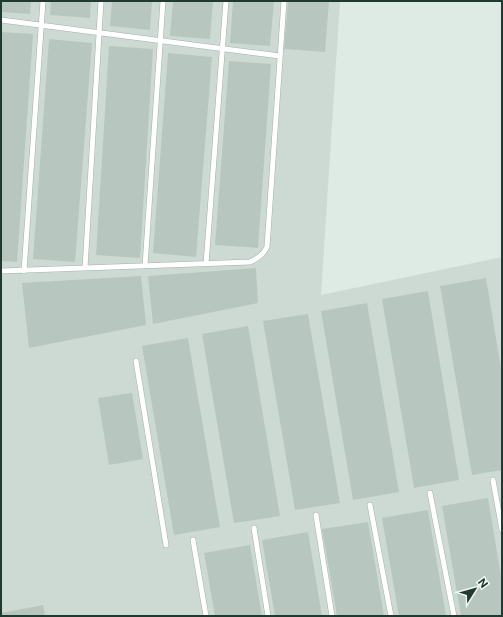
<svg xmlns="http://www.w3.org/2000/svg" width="503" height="617" viewBox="0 0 503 617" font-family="'Public Sans',sans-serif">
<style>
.built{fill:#cddad3}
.building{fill:#b7c7c0}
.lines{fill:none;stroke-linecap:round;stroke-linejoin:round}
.lane-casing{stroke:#a1b1ab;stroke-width:6}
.lane{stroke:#fff;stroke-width:5}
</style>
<rect width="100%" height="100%" fill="#deeae4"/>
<path class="built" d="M1 1H340L321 295 502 257V616H1Z"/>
<path class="building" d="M1 1H31L30 14 1 12Z
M51 1H91L90 18 50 15Z
M112 1H152L150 30 110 26Z
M173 1H213L210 39 170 36Z
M233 1H274L270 46 230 43Z
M288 1H329L325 52 284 49Z
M1 32 33 34 17 262 1 261Z
M49 39 92 43 75 262 33 259Z
M109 46 153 49 140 258 96 255Z
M168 53 212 57 196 257 153 253Z
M229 61 271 64 258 248 215 245Z
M256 268 258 303 153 324 148 276Z
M141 276 146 325 29 348 22 283Z
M486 278 502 374V470L472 475 440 286Z
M428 291 459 480 414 488 382 299Z
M367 303 399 492 353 500 321 311Z
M308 314 340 503 295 510 263 321Z
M248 326 280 516 234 523 202 334Z
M188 338 220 527 174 535 142 346Z
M132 393 143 459 109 465 98 398Z
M488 498 502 582V616H461L442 506Z
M428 510 446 616H399L382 518Z
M368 522 384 616H337L322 529Z
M308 532 322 616H275L262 540Z
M250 545 262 616H215L204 553Z
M43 605 45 616H1V613Z"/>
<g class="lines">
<defs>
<path id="lane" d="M1 20 280 56
M206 264 226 1
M145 266 163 1
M85 268 101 1
M1 271 250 262C258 258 263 255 267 247L284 1
M24 271 43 1
M136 361 166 545
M493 480 502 530
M430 493 454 616
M370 505 391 616
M316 515 332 616
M254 528 268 616
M193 540 206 616"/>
</defs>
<use href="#lane" class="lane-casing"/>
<use href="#lane" class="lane"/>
</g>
<rect width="503" height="617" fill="none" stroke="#203931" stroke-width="4"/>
<g transform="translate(475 589) rotate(53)" stroke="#eff7f2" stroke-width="3" paint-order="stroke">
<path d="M0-3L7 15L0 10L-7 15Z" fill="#203931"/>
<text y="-6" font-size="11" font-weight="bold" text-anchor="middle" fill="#203931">N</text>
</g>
</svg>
